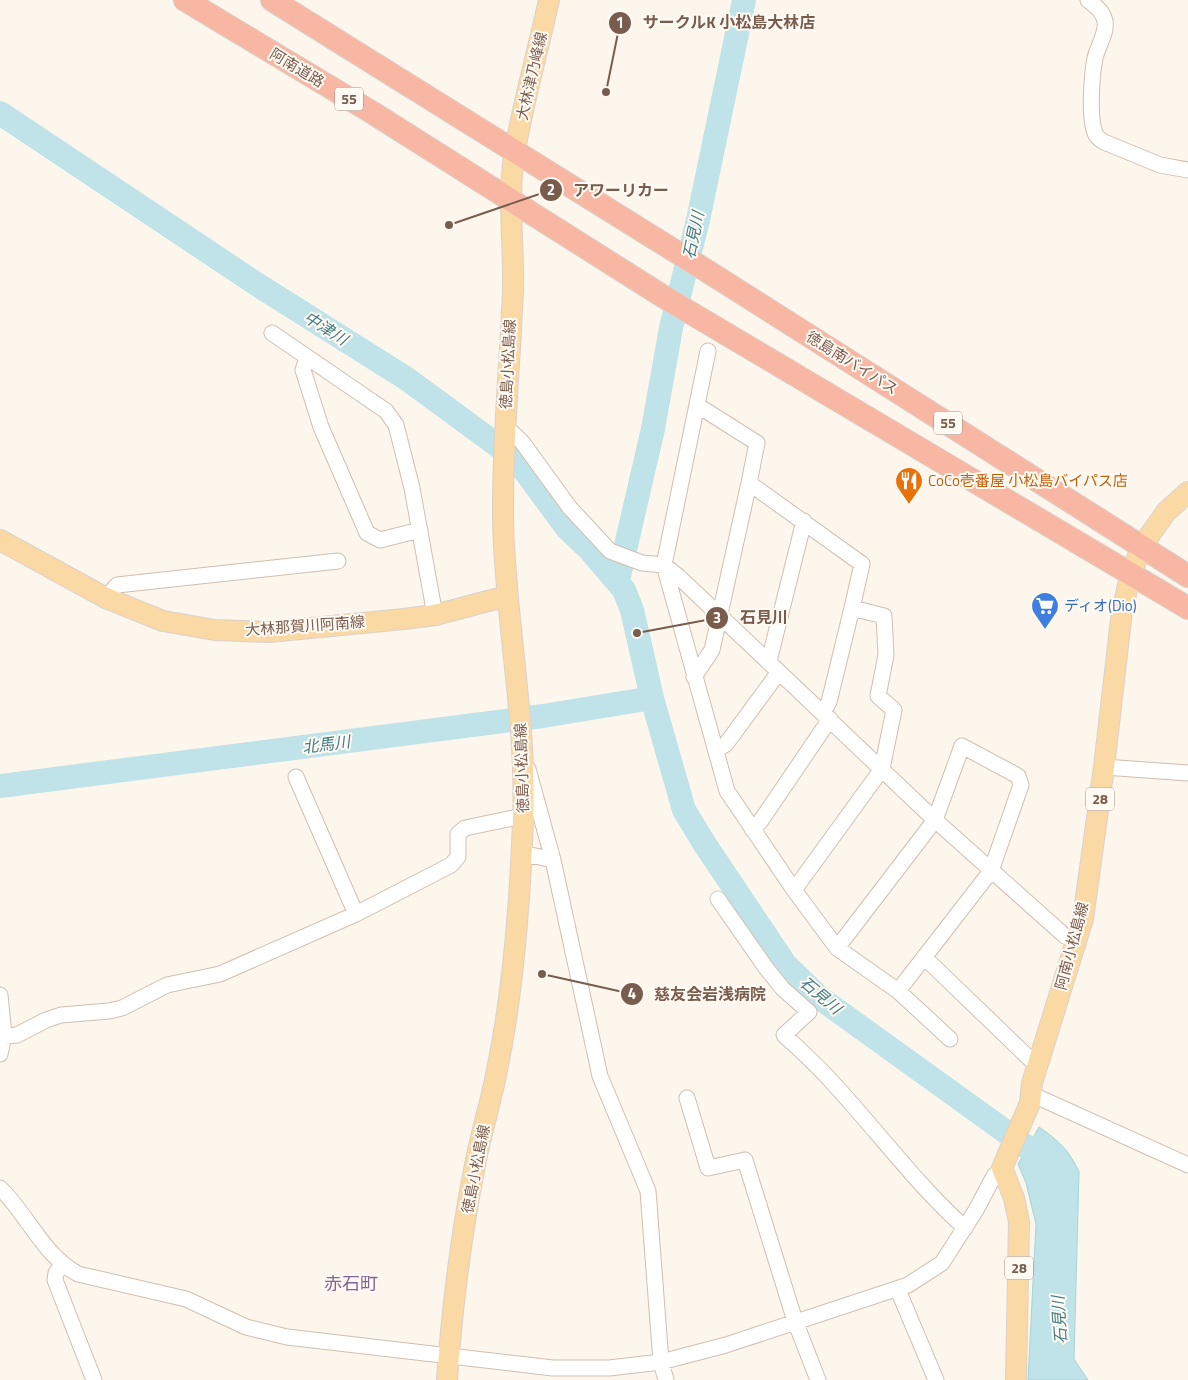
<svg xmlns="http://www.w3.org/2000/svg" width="1188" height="1380" viewBox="0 0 1188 1380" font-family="'Titillium Web','Noto Sans JP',sans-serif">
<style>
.water{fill:#bfe3e8;stroke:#a5d3da}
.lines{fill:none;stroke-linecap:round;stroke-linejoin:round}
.river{stroke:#bfe3e8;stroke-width:24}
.minor-casing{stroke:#d1beb0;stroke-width:17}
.major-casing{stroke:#dad1cd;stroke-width:22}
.highway-casing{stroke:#dad1cd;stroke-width:24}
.minor{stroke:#fff;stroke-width:15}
.major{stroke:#fbd9a5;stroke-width:20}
.highway{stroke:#f7b7a3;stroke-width:22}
.labels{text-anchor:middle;stroke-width:4;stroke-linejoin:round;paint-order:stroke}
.shield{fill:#fffaf3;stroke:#a28b7f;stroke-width:1}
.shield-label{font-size:14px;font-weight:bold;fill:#7a5c4d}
.street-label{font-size:15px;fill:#7a5c4d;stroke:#fffaf3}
.food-label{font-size:15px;fill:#c56008;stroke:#fffaf3;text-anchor:start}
.shop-label{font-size:15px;fill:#366cbe;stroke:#fffaf3;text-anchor:start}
.water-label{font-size:16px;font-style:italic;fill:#437c86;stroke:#fffaf3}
.quarter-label{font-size:18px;fill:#846695;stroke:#fffaf3}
.leader{fill:none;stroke:#7a5c4d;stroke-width:2}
.callout-dot{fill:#7a5c4d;stroke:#fffaf3;stroke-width:2}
.mark-label{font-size:15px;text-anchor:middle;font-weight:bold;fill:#fff}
.callout-label{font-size:16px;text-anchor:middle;font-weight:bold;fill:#7a5c4d;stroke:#fffaf3;stroke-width:4;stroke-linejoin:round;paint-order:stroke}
</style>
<rect width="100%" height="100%" fill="#fdf6ec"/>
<path class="water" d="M1039 1127C1058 1140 1070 1151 1079 1172L1074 1359 1088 1380H1028L1036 1224 1026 1183 1018 1164Z"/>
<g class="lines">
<path class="river" d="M0 113 258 285 407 379 516 459 567 528 589 549 624 590 632 610 652 698 684 810 704 843 785 964 820 998 1031 1150 1044 1175
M618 580 653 429 671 328 698 220 744 0
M0 786 543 716 652 698"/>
<defs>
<path id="minor" d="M1088 0C1095 6 1103 11 1105 21 1107 34 1098 45 1095 58 1092 74 1088 120 1096 135 1097 138 1101 140 1104 142L1160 165 1188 170
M272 333 386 411 396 425 412 488 435 615
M708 351 664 565 727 791 794 890 837 948 898 991 991 871 1021 785 1018 776 962 746 935 820 837 948
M307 358 303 370 321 427 367 533 380 540 420 530
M697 405 757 443 749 483
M505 426 522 442 570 508 610 551 642 563 664 565 679 577 935 820 1065 936 1077 941
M106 598 117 585 338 561
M769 661 804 521
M694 677 712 650 749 483 862 564 852 608
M716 750 726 744 779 672
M1104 767 1188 773
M528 769 553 860 600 1076 648 1191 661 1362 666 1380
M296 777 356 914
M752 829 760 822 830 719
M521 862 531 855 553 860
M794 890 882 769 894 710 878 696 886 655 884 616 852 608 829 702 823 712
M718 899 766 968 783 989 809 1012 784 1035C800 1050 817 1065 831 1081 876 1129 915 1183 965 1228
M924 957 1032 1061 1037 1064
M898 991 950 1039
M0 995 4 1036 0 1054
M4 1036 17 1035 46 1020 61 1015 109 1011 122 1008 167 985 220 974 356 914 451 865 458 857V834L465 828 523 816
M1031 1094 1188 1165
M687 1098 708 1168 745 1160 795 1321 818 1380
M0 1188C28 1215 42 1254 78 1274L186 1299 246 1327 287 1337 553 1368H609L661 1362 726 1345 908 1285 942 1263 976 1210 994 1176 1002 1168
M62 1265 56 1273 55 1280 94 1380
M898 1290 936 1380"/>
<path id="major" d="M0 540 106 598 163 621 215 630 269 632 404 619 435 615 507 596
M447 1380C452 1308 461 1236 475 1165 481 1133 491 1102 497 1070 514 988 520 903 523 820 527 719 505 620 503 520 502 443 510 366 513 290 514 243 507 196 515 150 524 100 538 50 549 0
M1016 1380 1019 1222 1014 1198 1002 1168 1030 1103 1032 1083 1083 919 1104 767 1122 611 1131 573 1142 546 1166 512 1188 492"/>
<path id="highway" d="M185 0 373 113 664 297 1188 608
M272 0 707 271 1188 576"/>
</defs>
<use href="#minor" class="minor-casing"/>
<use href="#major" class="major-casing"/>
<use href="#highway" class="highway-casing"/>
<use href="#minor" class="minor"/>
<use href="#major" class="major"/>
<use href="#highway" class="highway"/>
</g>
<defs>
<symbol id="restaurant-pin" viewBox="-11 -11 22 30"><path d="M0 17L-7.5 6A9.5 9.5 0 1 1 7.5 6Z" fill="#e8710a" stroke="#fffaf3"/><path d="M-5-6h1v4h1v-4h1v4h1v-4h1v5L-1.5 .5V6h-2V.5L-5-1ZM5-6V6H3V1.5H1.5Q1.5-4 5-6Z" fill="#fff"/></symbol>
<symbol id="supermarket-pin" viewBox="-11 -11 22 30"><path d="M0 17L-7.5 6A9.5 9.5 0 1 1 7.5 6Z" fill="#3f7fe0" stroke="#fffaf3"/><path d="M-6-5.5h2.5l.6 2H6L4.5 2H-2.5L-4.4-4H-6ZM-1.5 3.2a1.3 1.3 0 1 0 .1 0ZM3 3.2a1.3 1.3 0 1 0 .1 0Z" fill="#fff"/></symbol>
</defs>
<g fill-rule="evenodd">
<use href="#restaurant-pin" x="893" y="465" width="32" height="43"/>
<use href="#supermarket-pin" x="1029" y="590" width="32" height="43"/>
</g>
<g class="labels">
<g class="shield">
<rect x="335" y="87.5" width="28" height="23" rx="4"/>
<rect x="934" y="411.5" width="28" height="23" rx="4"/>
<rect x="1086" y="787.5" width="28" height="23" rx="4"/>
<rect x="1005" y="1256.5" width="28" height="23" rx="4"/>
</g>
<g class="shield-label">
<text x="349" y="104">55</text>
<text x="948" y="428">55</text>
<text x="1100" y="804">28</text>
<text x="1019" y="1273">28</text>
</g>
<g class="street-label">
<text transform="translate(297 68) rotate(31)" y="5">阿南道路</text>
<text transform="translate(532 76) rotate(-77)" y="5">大林津乃峰線</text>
<text transform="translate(852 363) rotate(32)" y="5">徳島南バイパス</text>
<text transform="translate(508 364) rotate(-87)" y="5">徳島小松島線</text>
<text transform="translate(305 626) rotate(-4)" y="5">大林那賀川阿南線</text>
<text transform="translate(522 768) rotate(-92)" y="5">徳島小松島線</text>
<text transform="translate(1072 946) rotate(-75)" y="5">阿南小松島線</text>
<text transform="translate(476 1169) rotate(-79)" y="5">徳島小松島線</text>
</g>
<g class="food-label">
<text x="928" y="486">CoCo壱番屋 小松島バイパス店</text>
</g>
<g class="shop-label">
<text x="1064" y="611">ディオ(Dio)</text>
</g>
<g class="water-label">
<text transform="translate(693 235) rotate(-78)" y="6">石見川</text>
<text transform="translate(326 328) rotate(32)" y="6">中津川</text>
<text transform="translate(326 744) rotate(-7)" y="6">北馬川</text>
<text transform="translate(821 995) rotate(40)" y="6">石見川</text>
<text transform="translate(1059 1320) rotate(-94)" y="6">石見川</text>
</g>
<g class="quarter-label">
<text x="351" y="1290">赤石町</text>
</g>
</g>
<path class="leader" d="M606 92L620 23M449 225L551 190M637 633L717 618M542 974L632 994"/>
<g class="callout-dot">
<circle cx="606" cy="92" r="5"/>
<circle cx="449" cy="225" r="5"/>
<circle cx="637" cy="633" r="5"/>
<circle cx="542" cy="974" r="5"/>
<circle cx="620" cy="23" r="12"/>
<circle cx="551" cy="190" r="12"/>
<circle cx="717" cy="618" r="12"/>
<circle cx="632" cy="994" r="12"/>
</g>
<g class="mark-label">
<text x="620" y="28">1</text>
<text x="551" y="195">2</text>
<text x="717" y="623">3</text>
<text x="632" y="999">4</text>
</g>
<g class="callout-label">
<text x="729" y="28">サークルK 小松島大林店</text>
<text x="621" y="196">アワーリカー</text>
<text x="764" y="623">石見川</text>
<text x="710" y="1000">慈友会岩浅病院</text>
</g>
</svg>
